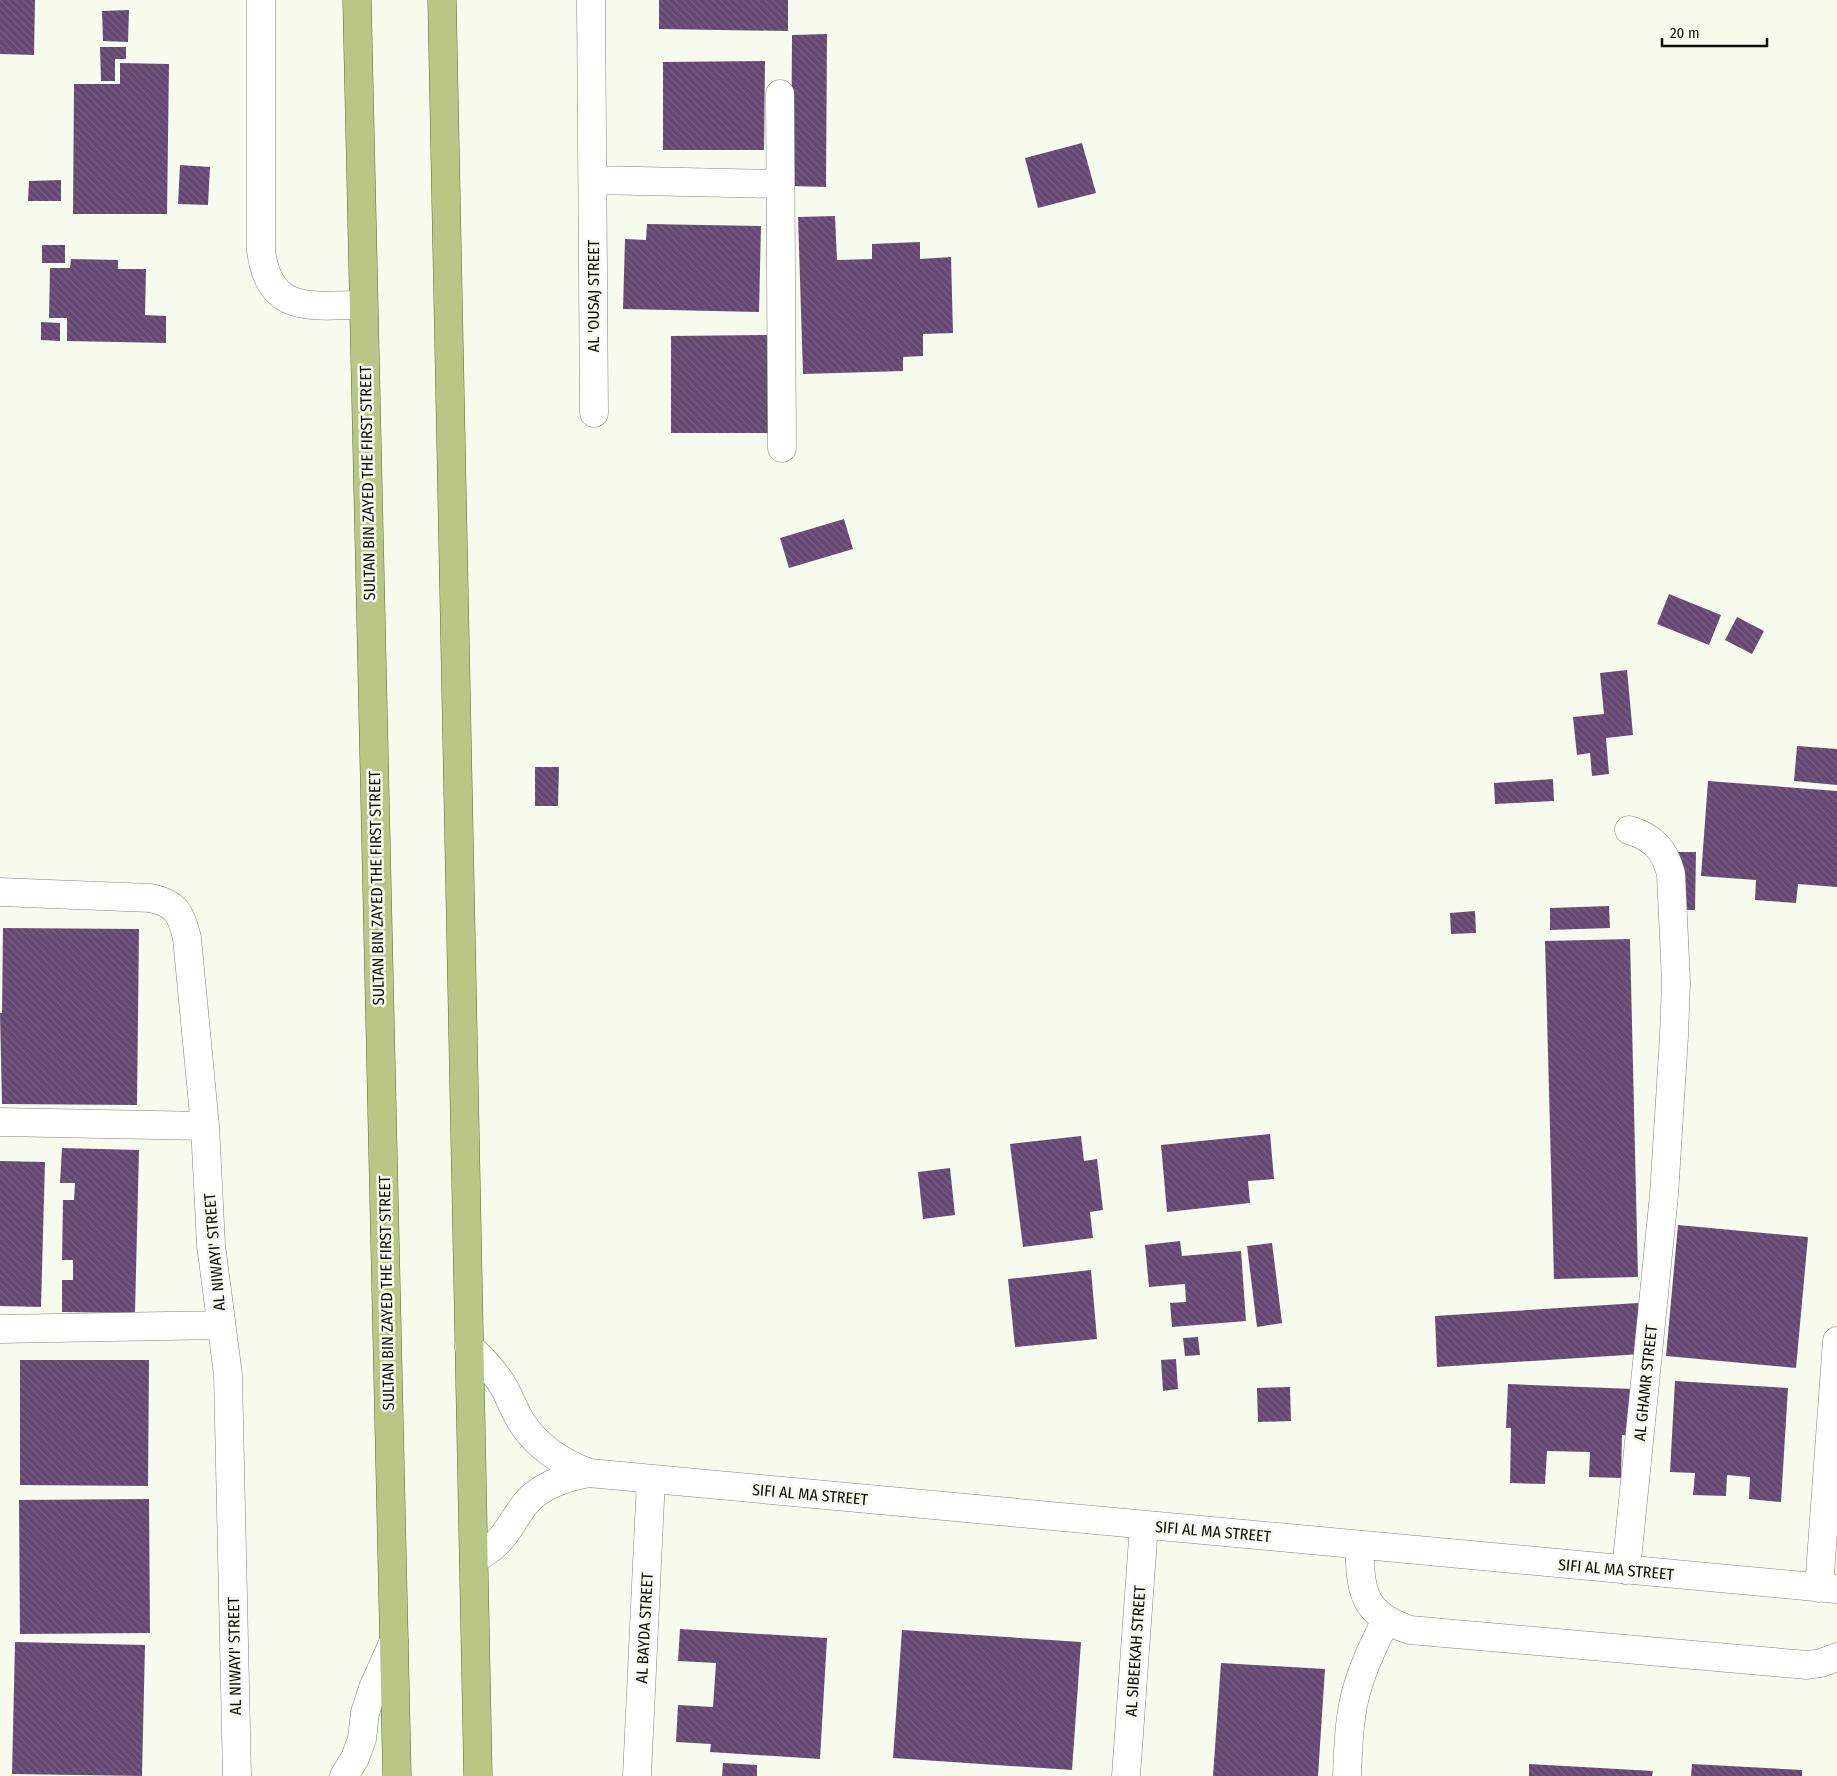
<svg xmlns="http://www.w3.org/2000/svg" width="1837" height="1776" viewBox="0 0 1837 1776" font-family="'Fira Sans Condensed',sans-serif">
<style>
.building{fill:url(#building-back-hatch)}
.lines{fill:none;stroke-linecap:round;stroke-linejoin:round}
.minor-casing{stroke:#818479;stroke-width:29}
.major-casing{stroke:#5c6e25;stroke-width:29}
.minor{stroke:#fff;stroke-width:28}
.major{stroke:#b8c786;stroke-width:28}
.labels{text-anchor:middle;stroke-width:5;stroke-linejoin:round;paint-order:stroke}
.street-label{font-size:16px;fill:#0b0c08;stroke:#f7fbee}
</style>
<defs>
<pattern id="building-back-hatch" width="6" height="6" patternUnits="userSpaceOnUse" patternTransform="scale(1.25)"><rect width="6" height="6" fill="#654773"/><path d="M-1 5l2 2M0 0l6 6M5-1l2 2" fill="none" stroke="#796384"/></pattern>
</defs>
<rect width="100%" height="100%" fill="#f7fbee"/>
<path class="building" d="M0 0H35L34 55 0 54Z
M659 0H788V31L659 29Z
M129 10 128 42 103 41 102 11Z
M827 34 826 187 791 186 792 35Z
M100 47H126V59H115V81H101Z
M765 61 764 150H663V62Z
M120 63 169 64 167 214H73L74 84H120Z
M1082 143 1096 193 1038 208 1025 158Z
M180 165 210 167 208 205 178 204Z
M61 180V201H28L29 181Z
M835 216 837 260 872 259V244L920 242V259L951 257 953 333 923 334V356L903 357V371L803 374 798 217Z
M647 224 761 226 759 312 623 309 625 239 646 240Z
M42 245H65V263H42Z
M71 259 118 260V269H146L145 315 166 316V343L67 341V318H49L50 268H70Z
M41 322 60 323V341L41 340Z
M772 335V433H671V336Z
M844 519 853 549 789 568 780 538Z
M1669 594 1721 615 1709 645 1657 624Z
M1737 617 1764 631 1752 654 1725 640Z
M1627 670 1633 735 1606 738 1609 774 1592 776 1590 753 1577 755 1573 717 1604 714 1600 673Z
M1797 746 1837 749V785L1794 781Z
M535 767H559L558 806H535Z
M1553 779 1554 801 1495 804 1494 783Z
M1708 781 1837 791V887L1798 884 1796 903 1755 900 1756 880 1701 876Z
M1676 852H1696L1695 910H1675Z
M1609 906 1610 928 1550 930V908Z
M1475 911 1476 933 1451 934 1450 913Z
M3 928 139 929 137 1105 2 1104 0 1013H2Z
M1630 939 1638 1277 1554 1279 1545 941Z
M1270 1134 1274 1179 1248 1181 1250 1203 1167 1212 1161 1145Z
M1081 1136 1084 1161 1097 1159 1103 1210 1090 1212 1093 1238 1023 1247 1010 1144Z
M62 1148 139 1150 135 1313 62 1312V1280H73V1260H62L63 1200H74L75 1183H60Z
M0 1161 45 1162 41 1307 0 1306Z
M950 1168 955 1215 923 1219 918 1172Z
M1678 1225 1808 1237 1796 1368 1666 1356Z
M1180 1241 1182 1256 1241 1251 1246 1321 1172 1327 1170 1303 1186 1302 1185 1284 1149 1287 1145 1245Z
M1272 1243 1282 1323 1257 1327 1247 1246Z
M1091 1270 1097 1339 1015 1347 1008 1279Z
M1638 1303 1642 1354 1437 1367 1435 1316Z
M1198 1337 1200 1355 1185 1356 1183 1338Z
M1176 1359 1178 1389 1163 1391 1161 1360Z
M20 1360H149L148 1486 20 1485Z
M1675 1381 1788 1388 1781 1502 1749 1499 1750 1477 1727 1475 1726 1496 1693 1495 1695 1473 1670 1472Z
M1508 1384 1634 1389 1633 1436 1622 1435 1621 1478 1589 1477 1590 1452 1547 1451 1545 1484 1510 1483 1511 1428H1506Z
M1290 1387 1291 1421 1258 1422 1257 1388Z
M149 1499 150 1633 20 1634 19 1500Z
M680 1629 827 1638 820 1759 710 1752 711 1744 676 1742 678 1705 713 1707 716 1663 678 1661Z
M902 1630 1081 1642 1072 1770 893 1758Z
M15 1642 145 1645 142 1776 12 1774Z
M1221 1663 1325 1669 1318 1776H1213Z
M723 1763 757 1765V1776H722Z
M1529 1764 1653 1771 1652 1776H1529Z
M1692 1764 1802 1770V1776H1691Z"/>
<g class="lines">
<defs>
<path id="minor" d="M261 0V250C269 316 312 305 363 305
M591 0 594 413
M780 94 782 448
M593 180 780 184
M0 892 150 898C176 903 181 913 187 938L205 1126 211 1245 228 1375 237 1776
M0 1122 205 1126
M0 1329 221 1325
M469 1347C484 1360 497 1374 506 1391 512 1403 516 1415 524 1426 540 1449 563 1463 589 1473
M1359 1545C1361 1590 1361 1614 1410 1630L1807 1665 1821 1663 1837 1657
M474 1559C506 1542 506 1529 526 1503 541 1485 567 1477 589 1473L1837 1589
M1626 1570 1664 1195 1674 1036 1676 982 1671 874C1665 850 1653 837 1629 830
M1819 1588 1837 1341
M344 1776 355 1758 362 1739 365 1713 373 1688 394 1641
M637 1776 651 1479
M1126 1776 1144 1525
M1347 1776C1348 1757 1348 1737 1351 1718 1355 1683 1371 1650 1386 1620"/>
<path id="major" d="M357 0 397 1776
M442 0 478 1776"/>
</defs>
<use href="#minor" class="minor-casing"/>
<use href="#major" class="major-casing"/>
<use href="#minor" class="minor"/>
<use href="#major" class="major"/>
</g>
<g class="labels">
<g class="street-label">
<text transform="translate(593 296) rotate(-90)" y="6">AL 'OUSAJ STREET</text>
<text transform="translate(367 483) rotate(-91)" y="6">SULTAN BIN ZAYED THE FIRST STREET</text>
<text transform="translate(376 888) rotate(-91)" y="6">SULTAN BIN ZAYED THE FIRST STREET</text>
<text transform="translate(214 1252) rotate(-95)" y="6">AL NIWAYI' STREET</text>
<text transform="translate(386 1293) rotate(-91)" y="6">SULTAN BIN ZAYED THE FIRST STREET</text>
<text transform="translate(1645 1383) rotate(-84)" y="6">AL GHAMR STREET</text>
<text transform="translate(810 1494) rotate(5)" y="6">SIFI AL MA STREET</text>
<text transform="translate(1213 1531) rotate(5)" y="6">SIFI AL MA STREET</text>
<text transform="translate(1616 1569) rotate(5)" y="6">SIFI AL MA STREET</text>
<text transform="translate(644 1628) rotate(-87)" y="6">AL BAYDA STREET</text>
<text transform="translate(1135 1651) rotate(-86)" y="6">AL SIBEEKAH STREET</text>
<text transform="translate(234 1656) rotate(-91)" y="6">AL NIWAYI' STREET</text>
</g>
</g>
<path d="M1662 38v8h105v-8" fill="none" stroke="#0b0c08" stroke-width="2.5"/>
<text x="1670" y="38" font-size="15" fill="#0b0c08" stroke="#f7fbee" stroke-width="4" paint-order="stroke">20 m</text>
</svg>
